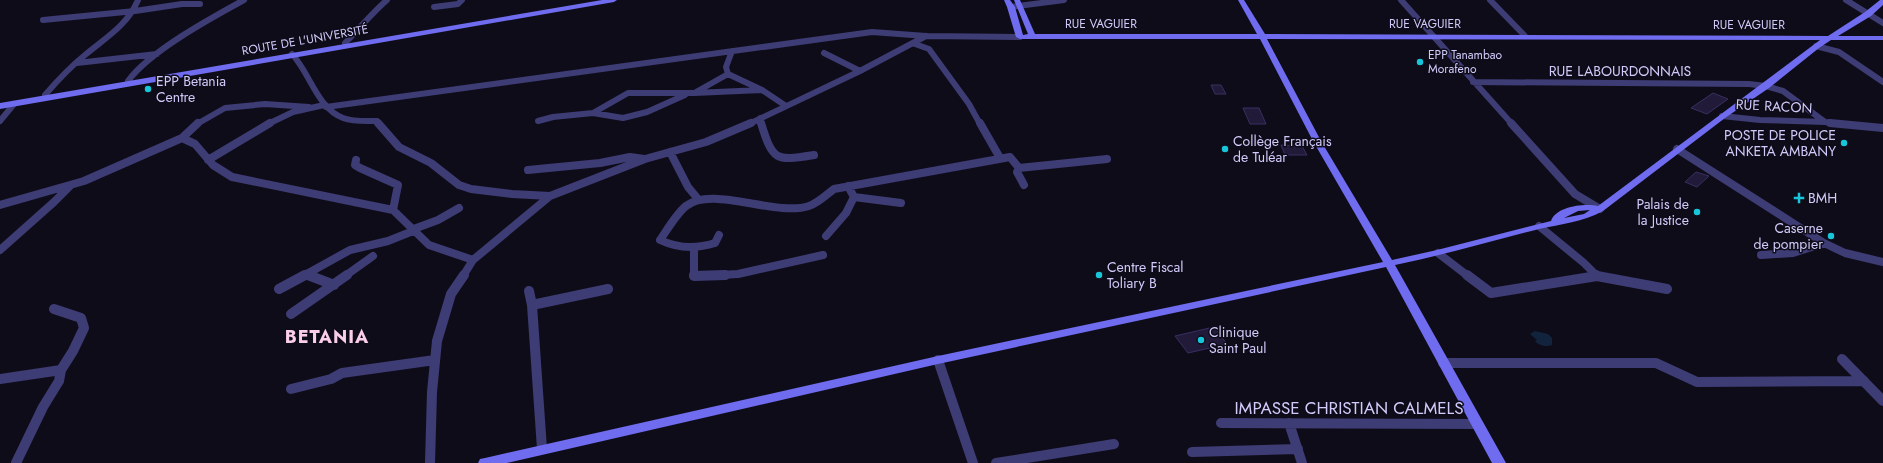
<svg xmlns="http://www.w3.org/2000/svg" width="1883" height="463" viewBox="0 0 1883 463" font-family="Jost,sans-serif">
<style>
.water{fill:#12243d}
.building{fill:#211b39;stroke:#392f62}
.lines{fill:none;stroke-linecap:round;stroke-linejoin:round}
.street-far2{stroke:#3e3c74;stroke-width:6}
.street-far1{stroke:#3e3c74;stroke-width:8}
.street{stroke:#3e3c74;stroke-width:10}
.secondary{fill:#6f6cef;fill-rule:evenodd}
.poi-dot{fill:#17c6d9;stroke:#0f0c1a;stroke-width:1.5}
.labels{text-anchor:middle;stroke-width:3;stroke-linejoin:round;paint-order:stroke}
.far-street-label{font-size:12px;fill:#d0cbf9;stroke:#0f0c1a}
.far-poi-label{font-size:12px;fill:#d0cbf9;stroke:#0f0c1a;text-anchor:start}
.street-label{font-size:14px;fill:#d0cbf9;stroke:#0f0c1a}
.poi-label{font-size:14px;fill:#d0cbf9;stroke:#0f0c1a;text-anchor:start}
.near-street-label{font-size:17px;fill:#d0cbf9;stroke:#0f0c1a}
.district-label{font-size:18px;font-weight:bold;letter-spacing:1px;fill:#facde9;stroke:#0f0c1a}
</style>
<rect width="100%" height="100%" fill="#0f0c1a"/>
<path class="water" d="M1535 331 1548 334 1552 338V345C1546 347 1539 346 1535 341L1537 340 1530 334Z"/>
<path class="building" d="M1211 85H1221L1226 94H1215Z
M1713 93 1728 99 1707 114 1691 108Z
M1243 108H1259L1266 124H1250Z
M1281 145 1302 146 1307 155H1285Z
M1696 172 1709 176 1697 187 1685 182Z
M1214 327 1227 344 1188 353 1175 336Z"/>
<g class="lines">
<path class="street-far2" d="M1401 0 1512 124
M1490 0 1525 36
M1846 0 1883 23
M434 7 458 4 462 0
M1011 7 1064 0
M43 20 135 11 182 4H200
M345 43C359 29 372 13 387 0
M915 44 929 49 969 104 980 124
M1816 46 1839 52 1883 82
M732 51 726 67 728 74 762 90 786 106
M824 53 860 71
M292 54C310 73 317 108 343 118 354 122 366 121 377 121L379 124
M77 63 157 54
M128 81C150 51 211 18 244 0
M1473 82 1749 84 1766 86 1783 91 1825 122 1760 120 1722 116
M696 92 728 74
M45 95C57 81 70 67 85 55 105 38 127 26 138 0
M326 107 872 32 926 36 1020 37
M593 113 623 118 647 112 685 95
M760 118 762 124
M0 121 14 104
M538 121 553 117 593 113 628 93H694L762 90
M1825 122 1840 124
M197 124 225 108 265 104 309 107
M268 124 293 112 324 105
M749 124 860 71 926 36"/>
<path class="street-far1" d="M378 123 399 147 431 163 459 185 471 189 512 194 550 196
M761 123C773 162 776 161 814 155
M980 123 1000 158
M1511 123 1575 194 1600 209
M1830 123 1883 128
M182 138 198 123
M1677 149 1824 243 1845 253 1883 262
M670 152 688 187 698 199
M208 160 270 123
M356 160 355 165 360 168 398 185 393 210
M1019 168 1107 159
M528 170 600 163 630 157 644 159
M854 197 901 203
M0 205 84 181 182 138 195 144 213 165 232 177 393 210 429 245 473 260
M1539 226 1584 263 1597 276
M411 230 438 220 459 208
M719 235 715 243C696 249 679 249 660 240 667 230 677 213 686 206 712 185 775 217 809 206 818 203 826 195 834 189L1010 157 1019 168 1017 172 1024 185
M826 236 846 213 854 197 848 186
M694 249V276
M0 250 54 202 70 186
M1438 253 1468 276
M1761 255 1793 253 1824 243
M306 274 310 276
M303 276 350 250 388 241 413 231
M345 276 373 256
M463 276 473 260 550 196 645 159 706 142 751 123
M703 276 738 274 823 255"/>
<path class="street" d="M308 275 334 285
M694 275V276L725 275
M1467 275 1491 293 1597 276 1667 289
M1596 275 1597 276
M279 289 305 275
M529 291 532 305 542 449
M532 305 608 289
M291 314 347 275
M1842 359 1883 401
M938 360 973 463
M1443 363H1656L1697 382 1864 381
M0 379 61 370
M291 389 331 379 342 373 435 360
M1221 423 1477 424
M1289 423 1302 463
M1192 452 1298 449
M16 463 43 407 59 381 61 370 73 351 84 328 81 318 54 309
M430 463 432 392 437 341 451 294 464 275
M996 463 1114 444"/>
<path class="secondary" d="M602 0H617L614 2 0 109V103Z
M1004 0H1010L1015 7 1023 35 1028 34 1014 0H1020L1035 34H1257L1238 0H1244L1265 34 1828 36 1865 12 1880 0H1883V5L1871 16 1838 36H1883V40H1831L1819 48 1769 88 1725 118 1603 211C1583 222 1561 224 1539 229 1491 241 1444 255 1395 265L1506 463H1492L1386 267 938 364 507 463H478L480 459 485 458 938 356 1383 262 1313 141 1260 39H1020L1016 37 1007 7ZM1267 39 1820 40 1598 206C1585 203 1556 206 1551 221L1437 250 1392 260 1321 141ZM1590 210 1584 214 1564 218 1578 211Z"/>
</g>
<g class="poi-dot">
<circle cx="1420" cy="62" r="4"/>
<circle cx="148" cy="89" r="4"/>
<circle cx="1844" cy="143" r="4"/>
<circle cx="1225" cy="149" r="4"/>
<path d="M1797 192h4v4h4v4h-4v4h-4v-4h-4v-4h4z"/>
<circle cx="1697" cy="212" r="4"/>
<circle cx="1831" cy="236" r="4"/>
<circle cx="1099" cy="275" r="4"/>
<circle cx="1201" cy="340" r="4"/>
</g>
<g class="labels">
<g class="far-street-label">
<text x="1101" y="28">RUE VAGUIER</text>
<text x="1425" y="28">RUE VAGUIER</text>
<text x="1749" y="29">RUE VAGUIER</text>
<text transform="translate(305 40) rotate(-10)" y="4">ROUTE DE L'UNIVERSITÉ</text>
</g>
<g class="far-poi-label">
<text x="1428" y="59">EPP Tanambao<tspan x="1428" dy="14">Morafeno</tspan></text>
</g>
<g class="street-label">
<text x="1620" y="76">RUE LABOURDONNAIS</text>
<text transform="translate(1774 106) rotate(3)" y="5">RUE RACON</text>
</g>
<g class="poi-label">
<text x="156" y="86">EPP Betania<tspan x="156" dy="16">Centre</tspan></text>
<text x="1836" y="140" text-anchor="end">POSTE DE POLICE<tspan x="1836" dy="16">ANKETA AMBANY</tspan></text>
<text x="1233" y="146">Collège Français<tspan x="1233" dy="16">de Tuléar</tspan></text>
<text x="1808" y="203">BMH</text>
<text x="1689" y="209" text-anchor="end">Palais de<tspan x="1689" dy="16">la Justice</tspan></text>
<text x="1823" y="233" text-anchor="end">Caserne<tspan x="1823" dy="16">de pompier</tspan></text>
<text x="1107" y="272">Centre Fiscal<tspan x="1107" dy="16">Toliary B</tspan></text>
<text x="1209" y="337">Clinique<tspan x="1209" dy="16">Saint Paul</tspan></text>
</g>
<g class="near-street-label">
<text x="1349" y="414">IMPASSE CHRISTIAN CALMELS</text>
</g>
<g class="district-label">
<text x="327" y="343">BETANIA</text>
</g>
</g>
</svg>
